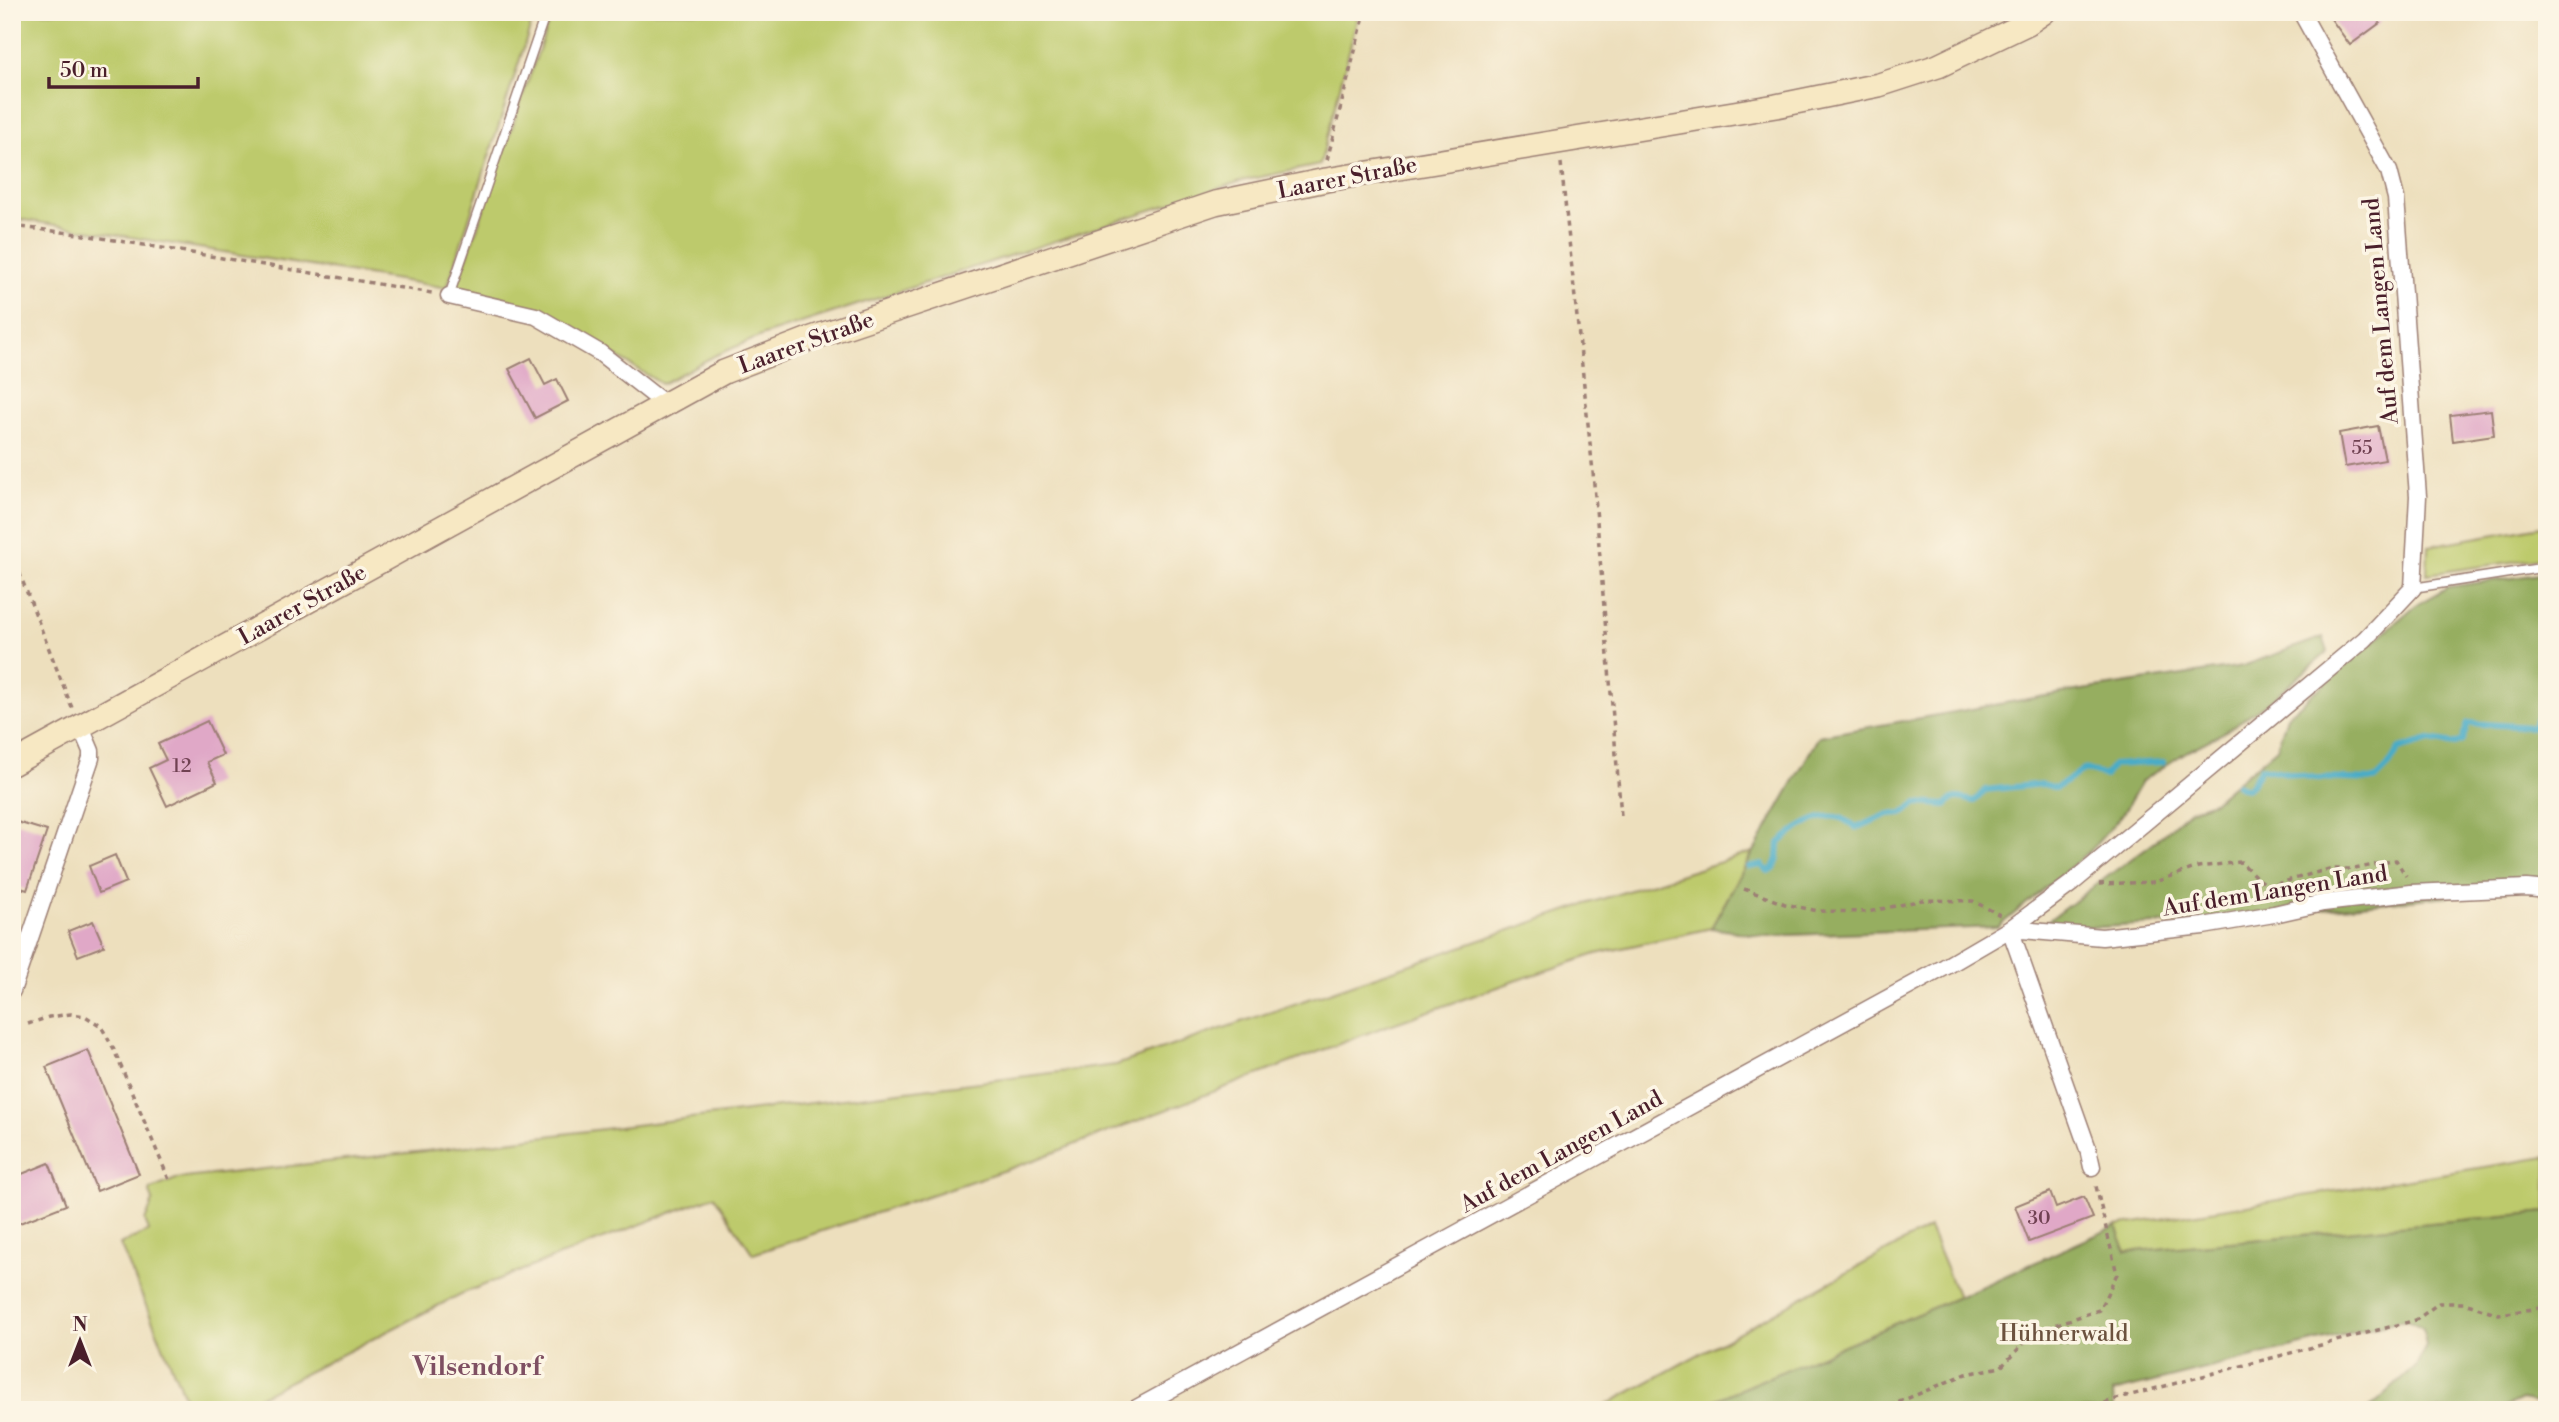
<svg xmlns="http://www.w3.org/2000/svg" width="2559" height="1422" viewBox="0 0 2559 1422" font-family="'Libre Bodoni',serif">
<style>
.green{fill:#bdca6c;stroke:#84744c;stroke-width:2}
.forest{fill:#96ae60;stroke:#706646;stroke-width:2}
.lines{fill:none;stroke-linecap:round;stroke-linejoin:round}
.stream{stroke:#48acc7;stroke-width:6}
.building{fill:#e0a8c7}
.lane-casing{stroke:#9c7f74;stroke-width:11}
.street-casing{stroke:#9c7f74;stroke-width:19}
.secondary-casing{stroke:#9c7f74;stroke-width:26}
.path{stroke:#9c7f74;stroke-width:3.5;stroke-dasharray:5 5;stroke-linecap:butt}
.lane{stroke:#fff;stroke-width:8}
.street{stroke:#fff;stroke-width:16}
.secondary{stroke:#f7e8c3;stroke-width:23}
.labels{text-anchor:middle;stroke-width:7;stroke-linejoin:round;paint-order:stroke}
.number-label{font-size:19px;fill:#704152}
.street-label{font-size:23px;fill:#4a1f2b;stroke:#fcf5e5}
.park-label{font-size:23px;fill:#6c523e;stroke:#fcf5e5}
.quarter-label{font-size:26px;font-weight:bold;fill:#7e4f62;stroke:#fcf5e5}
</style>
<rect width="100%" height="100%" fill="#fcf5e5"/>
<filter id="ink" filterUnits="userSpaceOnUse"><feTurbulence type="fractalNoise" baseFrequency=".0143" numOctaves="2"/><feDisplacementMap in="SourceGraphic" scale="14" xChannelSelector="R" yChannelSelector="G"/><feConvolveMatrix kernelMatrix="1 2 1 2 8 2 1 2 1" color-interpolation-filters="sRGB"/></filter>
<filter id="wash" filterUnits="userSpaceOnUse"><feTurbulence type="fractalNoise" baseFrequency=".00686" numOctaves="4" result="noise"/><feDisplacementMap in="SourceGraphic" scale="28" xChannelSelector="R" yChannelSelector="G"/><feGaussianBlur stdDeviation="1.57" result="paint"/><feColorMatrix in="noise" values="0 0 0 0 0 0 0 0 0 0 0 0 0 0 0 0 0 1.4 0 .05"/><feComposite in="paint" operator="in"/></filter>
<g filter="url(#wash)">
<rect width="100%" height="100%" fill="#eddfbd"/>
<path class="green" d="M12 12H535L447 288 12 218Z
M552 12H1359L1320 165 1241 181 764 335 714 356 662 384 540 310 456 289Z
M2547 525V557L2427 574 2428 546Z
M1753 852 1711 928 1596 954 1518 980 1381 1028 1029 1162 753 1254 714 1196 461 1294 233 1410H190L120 1244 149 1231 145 1221 153 1201 149 1190 176 1179 434 1150 1116 1065 1589 903Z
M2547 1157V1212L2126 1252 2116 1226Z
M1929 1228 1958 1297 1691 1410H1597Z"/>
<path class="forest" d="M2547 573V886L2192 922 2101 927 2042 925 2158 839 2190 810 2213 802 2277 748 2287 716 2416 605 2448 587Z
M2323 637 2328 652 2271 700 2223 733 2186 752 2142 781 2122 815 2090 851 1998 927 1764 936 1711 928 1819 736 2062 693 2243 666Z
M2547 1212V1405L2521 1400 2500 1410H2368L2416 1366 2426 1346 2423 1328 2406 1319 2113 1392 2114 1410H1691L1958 1297 2116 1226 2126 1252Z"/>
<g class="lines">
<path class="stream" d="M2237 785 2246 789 2252 784 2261 768 2315 778 2375 780 2388 767 2399 749 2430 740 2455 744 2462 741 2468 723 2532 727 2547 702
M1749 867 1762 865 1768 871 1774 868 1778 859 1779 843C1794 830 1819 811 1841 818 1846 820 1852 825 1856 828L1889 814 1903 813 1917 803 1946 805C1954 793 1963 800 1975 801L1985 790 2043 784 2056 788 2085 769 2105 776 2113 765 2163 762"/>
</g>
<g id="blocks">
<path class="building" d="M2326 12H2372L2380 23 2350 45Z
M531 358 545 385 557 379 568 401 535 418 509 369Z
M2491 410 2494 435 2453 441 2450 415Z
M2378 426 2385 460 2345 467 2339 433Z
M207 721 223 755 207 762 217 782 167 806 149 768 166 760 158 744Z
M17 822 47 831 27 890 12 885V836Z
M115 855 126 882 99 893 89 866Z
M93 921 104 946 78 956 68 931Z
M88 1050 139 1174 97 1191 46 1067Z
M49 1163 66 1205 12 1226V1178Z
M2050 1192 2056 1208 2084 1197 2093 1218 2029 1242 2015 1206Z"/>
</g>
</g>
<g filter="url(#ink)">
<use href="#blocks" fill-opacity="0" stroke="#9c7f74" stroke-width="2"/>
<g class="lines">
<defs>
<path id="lane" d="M449 296 546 12
M2413 588 2547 567"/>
<path id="street" d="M449 296 536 316 600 353 665 404
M2010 929 2102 937 2203 926 2274 914 2323 903 2411 893 2527 888 2547 890
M2010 929 2088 1149 2092 1167
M12 991 91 758V751L80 725
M1133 1410 1945 967 2010 929 2072 883 2365 639 2413 588 2418 496 2396 198 2389 171 2301 12"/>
<path id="secondary" d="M12 764 724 372 809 339 1215 203 1326 180 1776 106 1879 85 1938 66 2028 23 2044 12"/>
</defs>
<use href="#lane" class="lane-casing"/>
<use href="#street" class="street-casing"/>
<use href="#secondary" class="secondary-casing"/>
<path class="path" d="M1327 160 1365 12
M1561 163 1593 472 1621 816
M12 226 78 234 432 293
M12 554 72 708
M2099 884 2155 882 2198 867 2241 862 2257 878 2269 886 2329 869H2355L2396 860 2406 876
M1744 889 1785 904 1818 911 1868 912 1922 900 1973 901 2000 915
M28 1024 49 1017 71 1014 85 1016 101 1026 114 1050 170 1182
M1880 1410 1966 1374 2001 1367 2026 1341 2054 1325 2099 1310 2117 1274 2095 1182
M2086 1410 2112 1400 2416 1320 2439 1303H2464L2499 1314 2547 1307"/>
<use href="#lane" class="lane"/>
<use href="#street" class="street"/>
<use href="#secondary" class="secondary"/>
</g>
</g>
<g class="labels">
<g class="number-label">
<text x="2362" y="454">55</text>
<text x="182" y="772">12</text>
<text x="2039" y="1224">30</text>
</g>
<g class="street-label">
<text transform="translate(1347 177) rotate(-11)" y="8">Laarer Straße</text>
<text transform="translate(2380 311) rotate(-95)" y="8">Auf dem Langen Land</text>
<text transform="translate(806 342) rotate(-20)" y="8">Laarer Straße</text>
<text transform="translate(302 604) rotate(-29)" y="8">Laarer Straße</text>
<text transform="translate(2275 890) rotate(-9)" y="8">Auf dem Langen Land</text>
<text transform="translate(1561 1151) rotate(-29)" y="8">Auf dem Langen Land</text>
</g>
<g class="park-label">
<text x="2064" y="1341">Hühnerwald</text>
</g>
<g class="quarter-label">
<text x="477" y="1375">Vilsendorf</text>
</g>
</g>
<rect width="2559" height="1422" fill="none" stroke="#fcf5e5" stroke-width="42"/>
<g transform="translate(80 1341)" stroke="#fcf5e5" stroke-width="5" paint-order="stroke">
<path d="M0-5L12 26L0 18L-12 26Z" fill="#4a1f2b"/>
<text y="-10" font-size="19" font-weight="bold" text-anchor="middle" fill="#4a1f2b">N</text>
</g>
<path d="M49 77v10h149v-10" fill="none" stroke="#4a1f2b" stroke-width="3.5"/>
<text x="60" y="77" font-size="21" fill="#4a1f2b" stroke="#fcf5e5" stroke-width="5" paint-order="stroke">50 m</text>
</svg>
